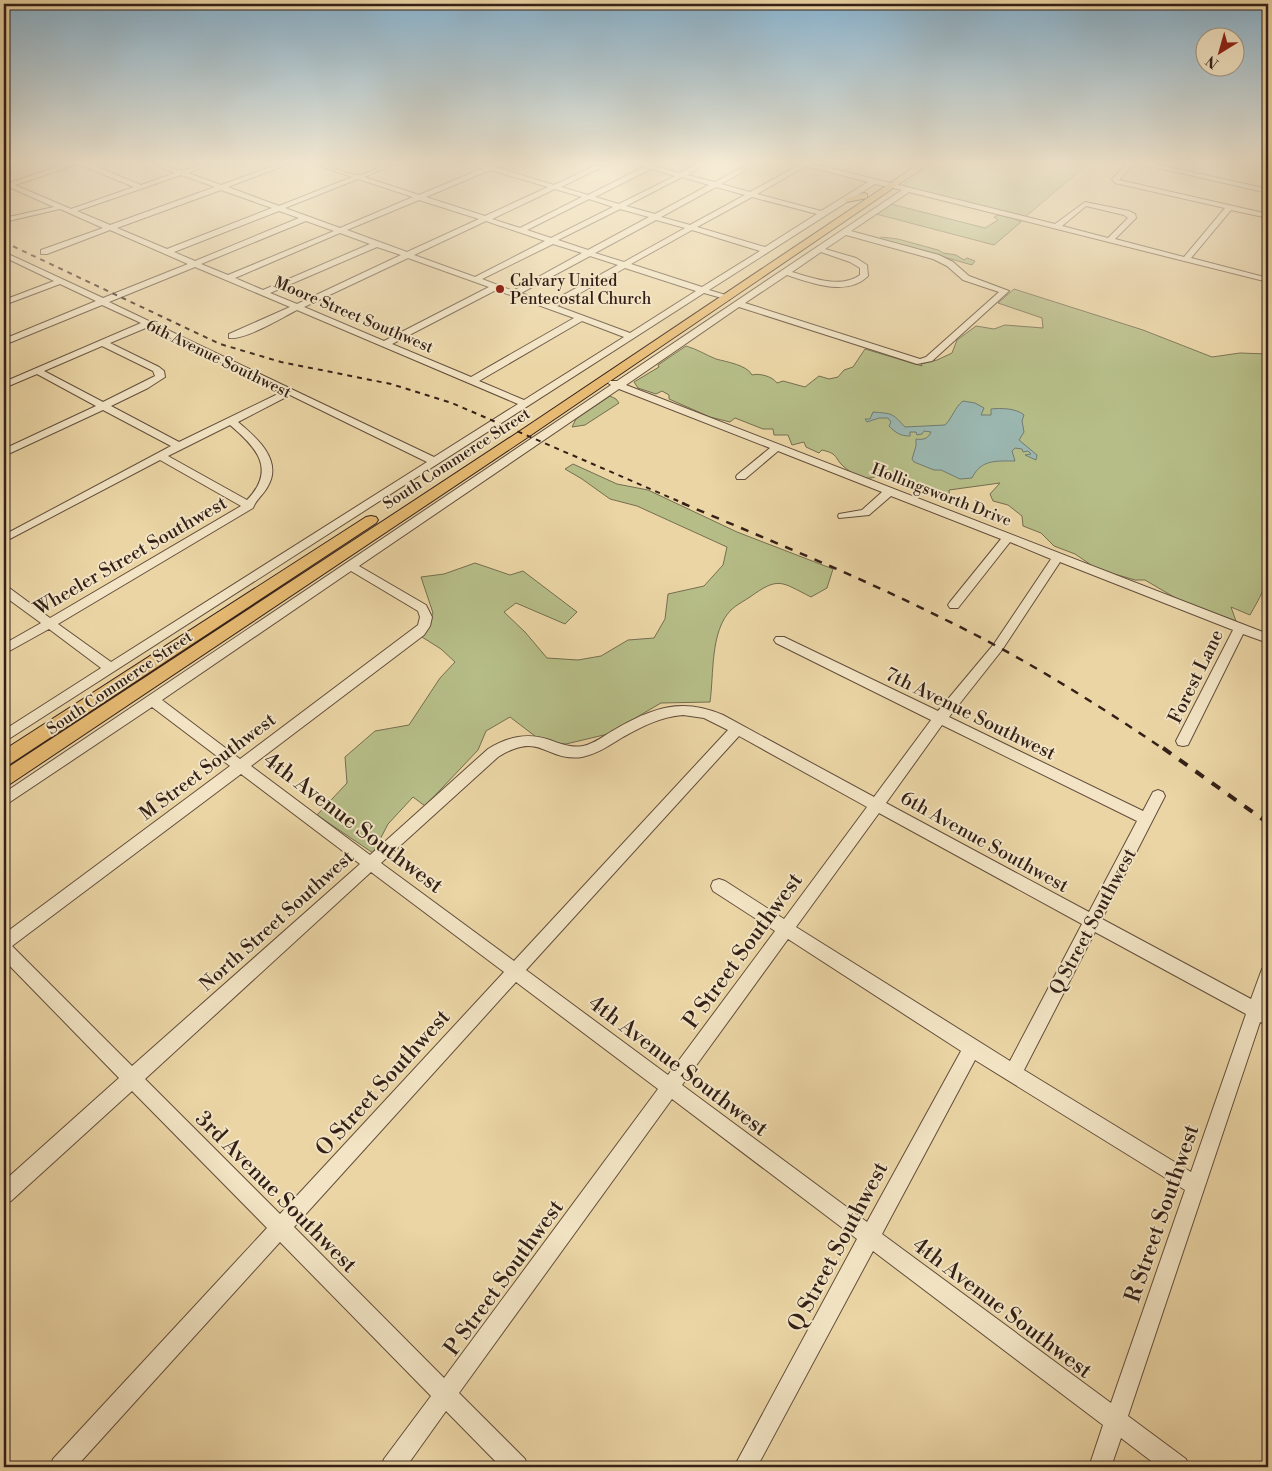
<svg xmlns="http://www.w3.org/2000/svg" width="1272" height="1471" viewBox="0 0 1272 1471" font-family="'Libre Bodoni',serif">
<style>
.green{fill:#b6bd87;stroke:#756e50}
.water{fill:#9bb7b0;stroke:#727b73}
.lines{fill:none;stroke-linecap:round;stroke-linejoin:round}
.minor-casing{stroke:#624d3b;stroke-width:2}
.major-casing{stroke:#342018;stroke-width:2}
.minor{fill:#f2e4c4;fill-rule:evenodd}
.major{fill:#e6ba72;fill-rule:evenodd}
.rail-far2{stroke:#342018;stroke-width:2;stroke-dasharray:5 5;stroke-linecap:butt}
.rail-far1{stroke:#342018;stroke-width:2.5;stroke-dasharray:8 8;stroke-linecap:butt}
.rail{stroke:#342018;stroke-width:4;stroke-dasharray:10 10;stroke-linecap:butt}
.poi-dot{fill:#8f2418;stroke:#f2e4c4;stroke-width:2}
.labels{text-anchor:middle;stroke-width:4;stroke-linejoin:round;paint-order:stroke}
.far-poi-label{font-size:16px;fill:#342018;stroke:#f2e4c4;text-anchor:start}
.far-street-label{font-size:16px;fill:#342018;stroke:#f2e4c4}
.street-label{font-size:19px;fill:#342018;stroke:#f2e4c4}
.near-street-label{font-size:22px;fill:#342018;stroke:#f2e4c4}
</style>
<rect width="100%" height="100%" fill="#ebd5a5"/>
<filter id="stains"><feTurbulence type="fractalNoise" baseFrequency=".004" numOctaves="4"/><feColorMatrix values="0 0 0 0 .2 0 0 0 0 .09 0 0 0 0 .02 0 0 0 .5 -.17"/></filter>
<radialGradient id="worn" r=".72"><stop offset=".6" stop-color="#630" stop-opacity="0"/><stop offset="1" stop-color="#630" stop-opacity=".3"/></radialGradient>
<path class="green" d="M932 163H1089L1025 217 902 186Z
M891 204 985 228 998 220 994 217 998 215 1014 218 1021 222 994 245 876 214Z
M881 237 898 239 938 250 943 253 956 255 964 260 967 258 975 261 972 265 881 239Z
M1014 289 1143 330 1212 357 1240 353 1268 354V555L1263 557C1272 580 1261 595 1250 615L1231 607 1236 621 1179 600 1145 580H1135L1097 569 1075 554 1054 546 1041 533 1023 526 1022 516 1008 505 993 501 990 494 1000 483 949 490 950 499 919 489 901 476 892 478 880 474C867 484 851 474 841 464 838 461 837 457 833 454 830 452 826 451 822 450L819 453 806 447 804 442 792 445 788 435H774L773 429H763L735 418 730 422 710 417 669 399V395L662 391 656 394 638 388 634 382 659 367 658 365 686 346C697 349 706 355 716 359 727 362 747 365 752 375 759 373 772 376 777 383L783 381 805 387 819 376 829 379 838 377 844 370 853 367 865 349 922 366 921 364 937 360 952 353 957 340 976 326 994 329 1005 325 1043 328 1042 318 998 303Z
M610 396 616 399 619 403 585 425 572 427 576 419Z
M573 464 617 484 648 490 737 532 833 569 827 588 811 597C781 582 779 576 750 597 744 601 736 605 731 610 710 631 714 674 710 702L661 703 608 734 566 744 544 743 510 717 486 731 478 750 425 806 413 797 388 824 373 853 317 815 347 783 345 757 375 731 409 725 440 678 455 662 441 649 422 637 433 613 421 577 444 574 475 563 510 575 523 571 577 612 565 624 516 603 504 612 525 632 547 658 578 660 601 656 628 640 654 638 665 619 668 594 704 586 723 565 727 547 637 506 610 499 582 479 565 469Z"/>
<path class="water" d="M963 401 975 403 984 408 981 415H991V409C1001 408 1016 408 1024 415L1022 421 1024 432 1019 440 1037 455 1036 460 1025 455 1031 454 1028 451 1023 452 1022 449 1015 448 1012 451 1015 461C997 461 981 459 972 478L960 479 941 470H934L914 462 912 459 916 446V439C923 440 928 439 931 432L924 431 922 434 917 435 916 432H910V436C900 436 896 433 889 426L891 422 888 418H879L867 422 865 419H870L873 412C893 414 891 412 905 427L945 425C953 417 954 408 963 401Z"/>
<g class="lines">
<defs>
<path id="minor" d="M69 163H88L141 185 175 173 151 163C162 163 174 171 182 170 192 170 201 163 213 163L188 173 221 185 281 163H291L228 187 279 206 352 177 312 163C327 163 348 176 359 175 372 173 383 163 397 163L364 177 419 195 483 168 471 163 495 165V167L554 185 601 163H610L561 187 588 195 644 167 634 163H654L656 166 680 173 699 163H708L687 175 715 182 750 163H758L721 184 750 192 799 165 798 163H810L1055 224 1085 202 1129 211 1135 214 1136 218 1115 239 1184 257 1225 208 1115 183 1112 179 1128 163H1135L1119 180 1268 214V218L1231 210 1191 258 1268 278V282L909 192 851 231 939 255 953 262 969 276 1009 291 932 361 917 364 739 307 626 385 1268 634V643L1243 634 1188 745 1183 746 1178 745 1176 741 1233 630 1060 562 1002 650 949 717 1143 811 1153 792 1158 790 1163 792 1165 796 1102 919 1251 999 1262 969 1268 966V998L1265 1007 1268 1008V1025L1260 1022 1128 1416 1186 1459 1189 1467H1159L1121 1438 1111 1467H1089L1103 1425 873 1251 757 1467H734L857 1239 672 1099 459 1393 525 1459 528 1467H501L446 1411 406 1467H381L384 1459 431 1396 280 1242 76 1467H50L53 1459 267 1228 132 1091 11 1201 4 1204V1181L119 1078 4 960V934L230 766 152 707 4 806V793L611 385 608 383 610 381H617L902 190 875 184 709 290 729 296V300L704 293 4 742V730L101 668 49 629 4 654V644L41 623 4 596V586L8 587 50 618 241 506 160 460 4 542V535L171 446 103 410 4 456V449L96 406 37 374 4 388V382L141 323 102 305 4 345V339L96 301 60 284 4 305V300L54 281 4 257V252L103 298 188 264 110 230 47 254H41V250L103 228 60 209 4 222V218L54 207 9 187H4V181L9 183ZM78 164 134 187 71 209 15 185ZM806 166 868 182 821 211 757 194ZM651 169 675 176 619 204 595 197ZM490 170 548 187 485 216 426 197ZM181 175 215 187 110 225 77 211ZM682 177 709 185 655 214 626 206ZM358 179 413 197 340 228 285 208ZM716 187 745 195 690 225 661 217ZM555 189 582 197 520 228 492 219ZM221 190 272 208 167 249 117 228ZM752 197 817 214 765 247 697 227ZM589 199 613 207 551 238 527 230ZM419 200 479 219 407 252 347 230ZM1086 206 1124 215 1128 218 1108 238 1062 226ZM620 209 649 217 588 250 558 240ZM279 211 299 218 195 261 174 252ZM656 220 685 228 624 262 595 253ZM306 221 334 231 228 275 201 264ZM486 221 545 241 475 277 414 255ZM692 230 760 251 702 287 631 264ZM340 233 370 244 263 290 235 278ZM846 235 933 259 947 266 963 280 999 292 926 357 920 359 745 303 787 275C811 283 847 297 868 276L867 265 856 258 825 249ZM553 244 582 253 513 291 482 279ZM377 247 401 255 297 304 270 293ZM821 252 850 262 860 268V275C840 289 813 278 792 272ZM590 256 618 265 549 303 521 293ZM408 258 489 287 384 341 304 307ZM195 267 290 307 229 334V338C246 340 281 318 297 310L518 404 434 457 109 302ZM625 268 696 291 630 333 557 306ZM496 290 574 318 471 377 392 344ZM582 321 624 337 524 400 479 381ZM148 327 282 392 179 442 111 406 148 388 165 377 164 371 159 367 110 343ZM102 346 153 371 155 376 103 402 44 371ZM619 389 770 448 737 475 736 477 737 479H745L778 451 882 492 862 510 839 514 838 516 839 518 869 515 891 496 1001 539 950 602 948 605 950 608H958L1010 542 1051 559 994 644 938 711 784 637H776L774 640 776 643 931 720 874 797 723 715C681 697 652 708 614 730 605 735 594 744 583 746 571 748 561 744 550 740 527 732 508 737 488 749L370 855 251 766 424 635 430 626 432 617 426 605 359 566ZM290 395 427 462 111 662 58 624 253 508C255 501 264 494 268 486 283 460 256 437 238 422ZM230 425C256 447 277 469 247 500L168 456ZM351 571 418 611 420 617 418 625 240 759 162 700ZM683 715 704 718 728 730 514 961 381 863 498 757C541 730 545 762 582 757 597 754 610 745 623 737 643 726 660 717 683 715ZM942 725 1137 821 1089 912 886 803ZM739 736 867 807 784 919 725 881 719 879 713 881 711 886 713 891 775 931 668 1075 526 970ZM241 774 360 864 132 1066 12 946ZM879 813 1082 924 1010 1061 796 927ZM371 872 504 972 280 1214 145 1079ZM1095 932 1246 1014 1191 1172 1024 1070ZM788 939 961 1051 867 1222 682 1085ZM516 982 658 1089 444 1378 294 1227ZM975 1060 1185 1190 1111 1403 882 1234Z
M1137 163H1150L1268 189V193Z
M1248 163 1268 165V169L1249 164Z"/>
<path id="major" d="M920 163H930L528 437 10 784 4 786V770L520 431Z
M864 193 867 194V198L847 202 843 199Z
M371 516 376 517 378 520 376 523 10 764 4 766V750L366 517Z"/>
</defs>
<use href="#minor" class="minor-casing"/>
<use href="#major" class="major-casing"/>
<use href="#minor" class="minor"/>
<use href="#major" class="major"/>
<path class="rail-far2" d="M4 242 220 344 281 362 391 384 452 403 685 504"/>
<path class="rail-far1" d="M682 503C771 541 860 577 946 620 1022 657 1094 702 1165 750"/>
<path class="rail" d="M1163 748 1268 823"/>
</g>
<linearGradient id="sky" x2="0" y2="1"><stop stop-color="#89b5d2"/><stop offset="0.44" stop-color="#f6ecd6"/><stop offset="1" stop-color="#f6ecd6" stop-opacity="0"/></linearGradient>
<rect width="1272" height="369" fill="url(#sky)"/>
<circle class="poi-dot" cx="500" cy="289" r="5"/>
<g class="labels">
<g class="far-poi-label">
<text x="510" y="286">Calvary United<tspan x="510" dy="18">Pentecostal Church</tspan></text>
</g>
<g class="far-street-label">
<text transform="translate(354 314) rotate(23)" y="6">Moore Street Southwest</text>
<text transform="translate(219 358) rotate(26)" y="6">6th Avenue Southwest</text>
<text transform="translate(456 458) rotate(-33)" y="6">South Commerce Street</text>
<text transform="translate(942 494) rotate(21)" y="6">Hollingsworth Drive</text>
<text transform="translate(119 682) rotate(-34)" y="6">South Commerce Street</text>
</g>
<g class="street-label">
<text transform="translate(130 555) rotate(-30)" y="7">Wheeler Street Southwest</text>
<text transform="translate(1195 676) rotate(-64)" y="7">Forest Lane</text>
<text transform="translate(971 713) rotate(26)" y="7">7th Avenue Southwest</text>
<text transform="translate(207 766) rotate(-37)" y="7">M Street Southwest</text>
<text transform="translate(985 841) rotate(29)" y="7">6th Avenue Southwest</text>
<text transform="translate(276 920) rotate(-42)" y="7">North Street Southwest</text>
<text transform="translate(1092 921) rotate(-62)" y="7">Q Street Southwest</text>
</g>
<g class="near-street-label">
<text transform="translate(354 822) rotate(37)" y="8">4th Avenue Southwest</text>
<text transform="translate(742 950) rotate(-54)" y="8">P Street Southwest</text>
<text transform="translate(679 1065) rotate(37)" y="8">4th Avenue Southwest</text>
<text transform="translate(382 1082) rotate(-48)" y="8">O Street Southwest</text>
<text transform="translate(277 1191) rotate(45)" y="8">3rd Avenue Southwest</text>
<text transform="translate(1161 1213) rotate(-71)" y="8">R Street Southwest</text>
<text transform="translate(837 1246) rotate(-62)" y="8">Q Street Southwest</text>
<text transform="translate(503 1277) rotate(-54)" y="8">P Street Southwest</text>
<text transform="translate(1003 1307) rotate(37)" y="8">4th Avenue Southwest</text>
</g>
</g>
<rect width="1272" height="1471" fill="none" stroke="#ebd5a5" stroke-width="20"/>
<rect x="5" y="5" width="1262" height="1461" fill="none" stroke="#342018" stroke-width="2.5"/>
<rect x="10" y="10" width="1252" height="1451" fill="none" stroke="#342018"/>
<g transform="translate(1220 52) rotate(217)"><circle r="24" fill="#f2e4c4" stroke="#a6967f"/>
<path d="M0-4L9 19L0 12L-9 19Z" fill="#8f2418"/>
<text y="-8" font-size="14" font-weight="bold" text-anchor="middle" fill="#342018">N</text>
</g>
<rect width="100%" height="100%" filter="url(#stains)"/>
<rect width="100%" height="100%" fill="url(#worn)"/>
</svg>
